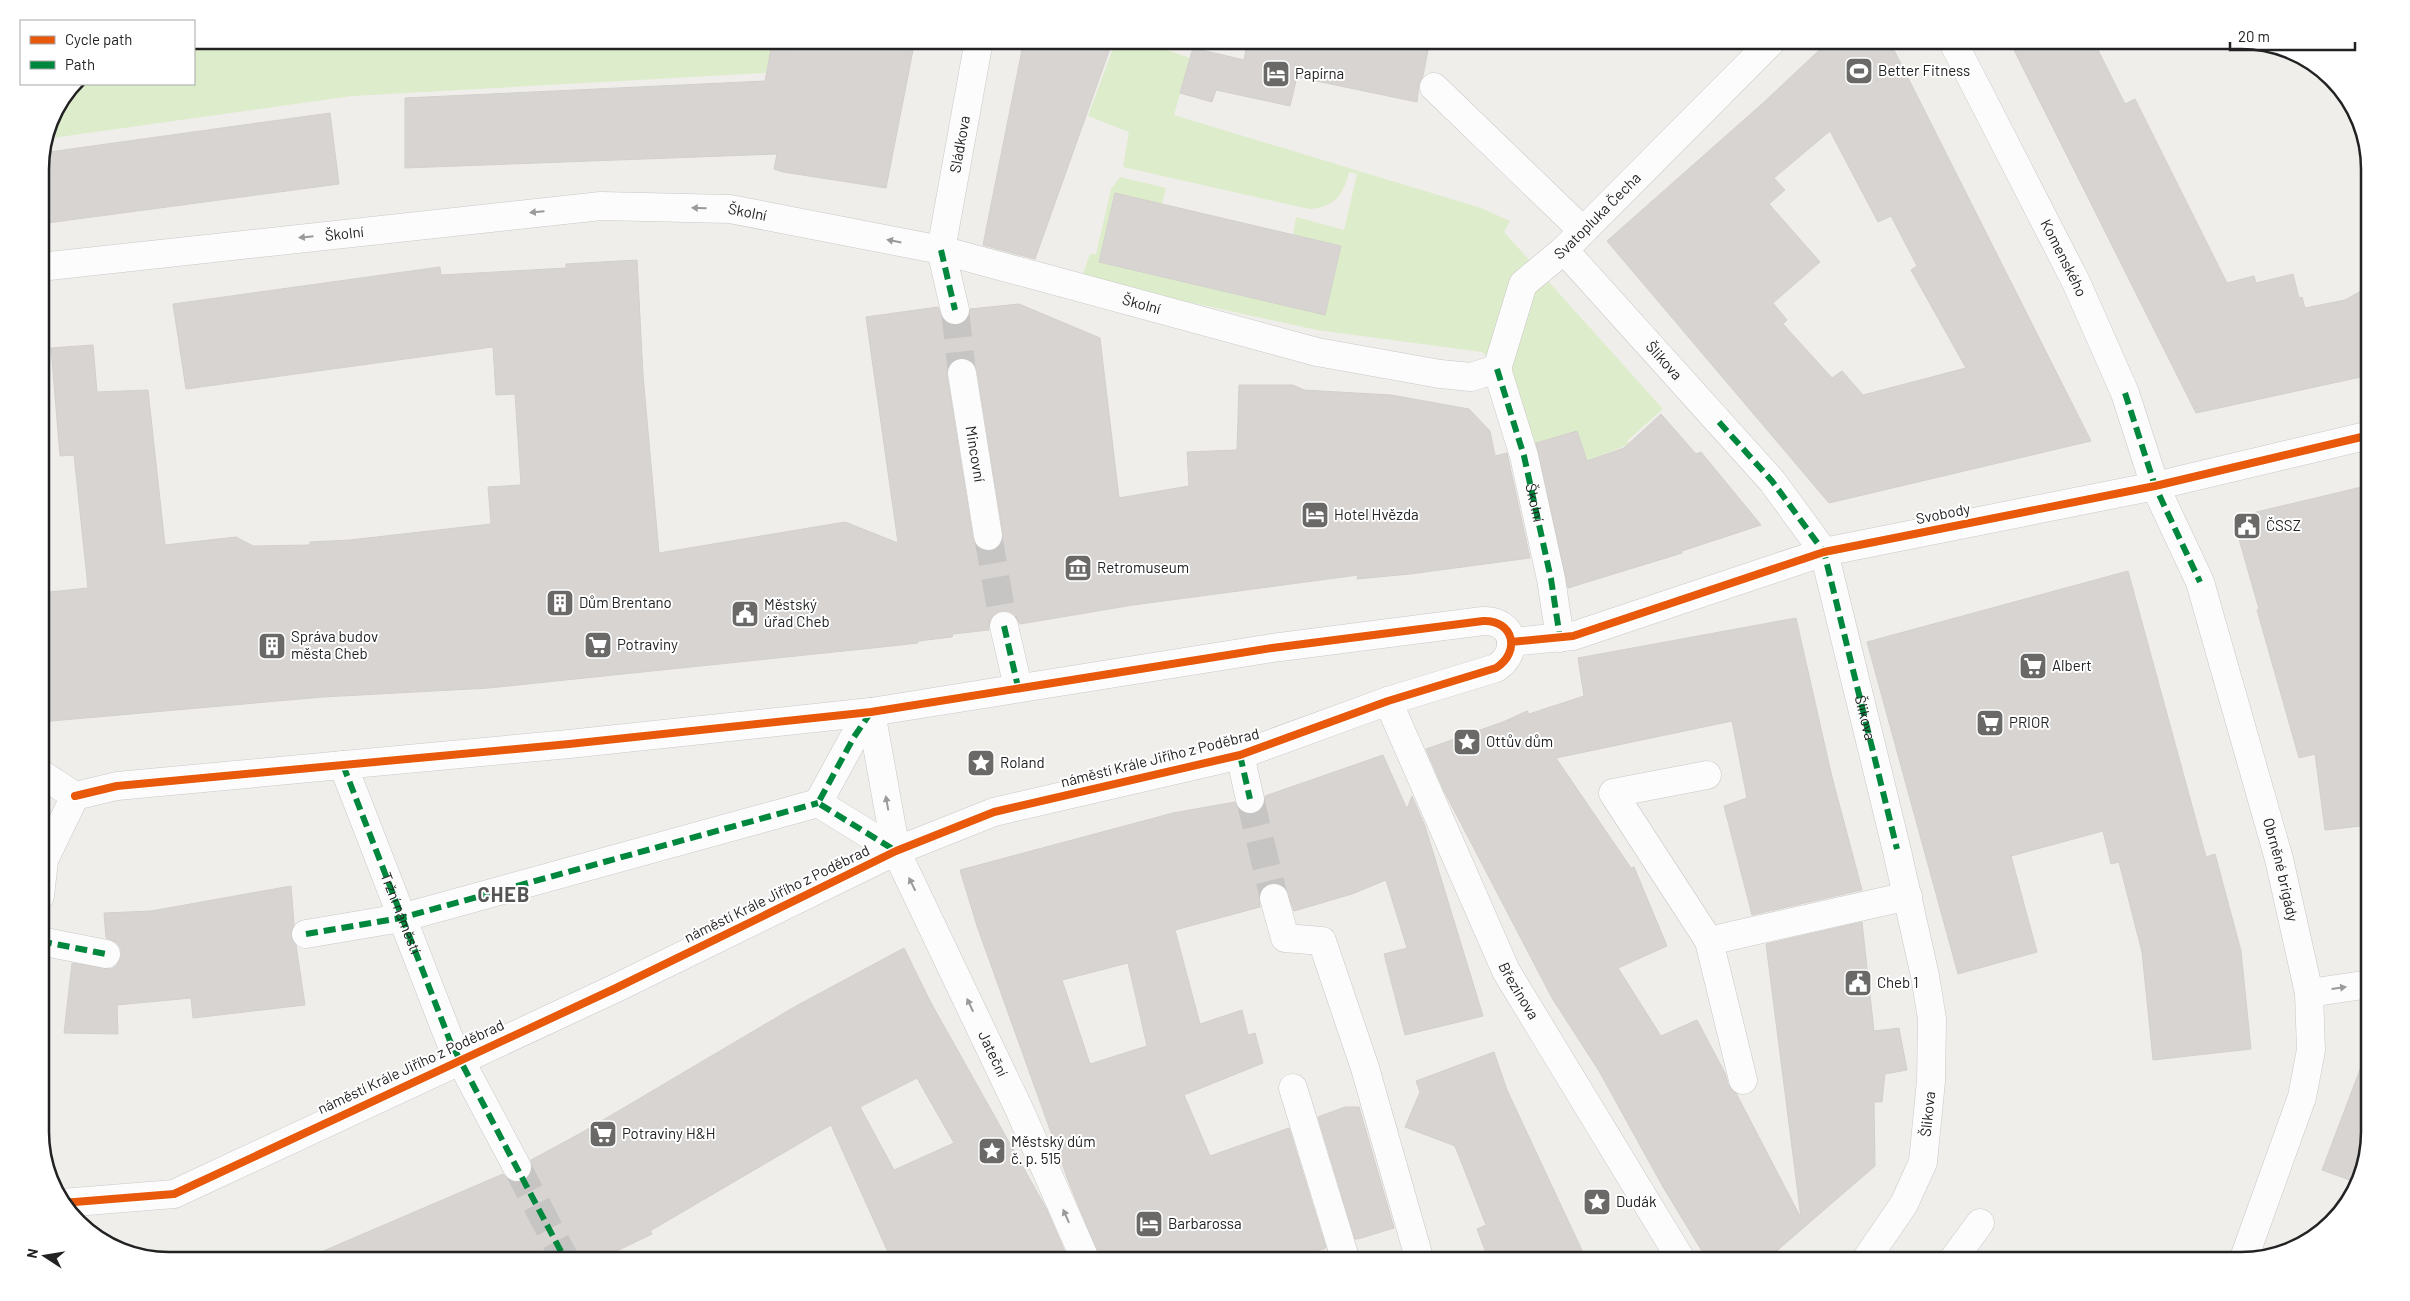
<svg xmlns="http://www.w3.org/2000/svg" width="2410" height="1301" viewBox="0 0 2410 1301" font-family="Barlow,sans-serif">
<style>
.grass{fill:#ddeccb}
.building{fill:#d7d4d2;stroke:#d3d0cc;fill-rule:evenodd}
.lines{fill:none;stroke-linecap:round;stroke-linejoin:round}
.minor-tunnel{stroke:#c7c5c3;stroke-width:28;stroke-dasharray:28 14;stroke-linecap:butt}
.minor-casing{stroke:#c9c8c7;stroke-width:29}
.minor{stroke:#fdfcfc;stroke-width:28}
.quiet{stroke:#00873e;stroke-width:6;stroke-dasharray:12 6;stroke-linecap:butt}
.cycleway-casing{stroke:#fff;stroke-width:11}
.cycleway{stroke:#e8590c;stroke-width:8}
.oneway{fill:#9a9a9a}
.labels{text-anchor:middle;stroke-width:4;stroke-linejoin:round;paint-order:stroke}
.poi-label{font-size:15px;fill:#222;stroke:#fff;text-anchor:start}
.street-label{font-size:15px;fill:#222;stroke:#fff}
.district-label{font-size:20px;font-weight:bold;letter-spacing:1px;fill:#555;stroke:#fff}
.rim{fill:none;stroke:#222;stroke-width:2.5}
</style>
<rect width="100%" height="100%" fill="#f0eeeb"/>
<path class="grass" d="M194 40H788L786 50H771L766 73 352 96 45 139 50 119 74 84H194Z
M1116 40H1138L1190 58 1174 115 1481 208 1510 221 1504 232 1663 409 1627 441 1630 444 1587 461 1577 431 1529 446 1499 369 1482 352 1317 330 1032 268 1082 276 1090 254H1096L1111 189 1120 177 1166 188 1162 204 1115 193 1099 262 1325 314 1341 246 1293 235 1296 217 1344 230 1357 174 1349 172C1344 195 1333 208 1309 209L1123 167 1129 132 1088 116Z"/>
<path class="building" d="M788 40H915L886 188 783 172 774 169 777 154 405 168V98L765 81 771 49 786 50Z
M1024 40H1113L1035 259 983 245Z
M1248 40H1430L1423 76 1419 84 1417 102 1297 77 1290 106 1216 90 1212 102 1180 93 1193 48 1244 60Z
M1830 40H1889L2091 441 1829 503 1607 241 1763 103ZM1830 131 1878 222 1891 216 1917 266 1911 270 1966 368 1863 395 1842 371 1832 378 1783 324 1787 320 1773 303 1820 262 1769 204 1785 190 1774 178Z
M2009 40H2093L2125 104 2135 99 2227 283 2254 276 2256 283 2293 274 2299 298 2302 297 2305 308 2345 300 2370 286V375L2196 413Z
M330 113 339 184 40 224 42 153Z
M1115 193 1341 246 1325 315 1099 262Z
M637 260 643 375 659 553 845 522 898 543 866 317 938 307 944 321 951 325H958L966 321 970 309 1019 304 1100 338 1119 498 1189 486 1187 452 1237 450 1239 385H1293L1304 390 1391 395 1469 409 1490 431 1495 456 1507 453 1530 558 1410 574 1357 579 1358 575 1246 590 1133 605 1020 624 1015 615 1009 611H1001L993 615 989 622V630L953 634 952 637 918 641V643L873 648 489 688 323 697 40 722V593L88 588 74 455 60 456 51 348 93 345 97 392 148 390 165 545 236 537 253 546 310 545V542L350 540 491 524 488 487 521 485 515 394 496 395 493 347 186 389 173 304 440 267 441 275 566 268V264ZM959 358 968 359 974 364 977 371 1003 534 1002 542 998 548 991 551 982 550 976 545 973 538 947 375 948 367 952 361Z
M1661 414 1696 454 1701 452 1761 525 1682 551V553L1568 588 1536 443 1577 431 1587 461 1624 448Z
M2370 485V825L2325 830 2315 754 2299 758 2257 610 2259 609 2237 532 2238 520 2248 514Z
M2128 571 2206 857 2215 854 2241 951 2251 1049 2153 1060 2142 952 2119 862 2111 864 2103 831 2011 856 2037 952 1958 974 1867 642Z
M1796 618 1832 777 1862 890 1752 915 1724 806 1747 798 1732 721 1556 758 1631 868 1634 867 1667 946 1618 968 1661 1036 1697 1020 1725 1073 1728 1084 1736 1093 1801 1218 1766 944 1862 922 1874 1031 1899 1028 1907 1070 1885 1074 1882 1102H1874L1875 1166 1765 1261H1708L1663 1187 1599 1071 1552 998 1444 791 1426 749 1503 722 1527 711 1529 714 1584 696 1578 658Z
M1383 755 1407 809 1412 796 1425 826 1483 1016 1405 1035 1384 954 1407 948 1386 880 1352 894 1294 911 1285 887 1278 883H1270L1263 887 1259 894 1260 907 1175 930 1200 1024 1242 1010 1248 1035 1255 1033 1263 1063 1184 1095 1210 1156 1289 1128 1326 1248 1284 1261H1101L1068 1180 977 926 960 870 1173 813 1235 802 1238 809 1245 814H1254L1260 811 1265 804V796ZM1128 963 1147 1046 1090 1064 1062 980Z
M291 886 294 924 291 936 296 945 305 1005 193 1018 191 998 117 1005 118 1034 64 1033 72 963 111 969 117 965 121 957V949L117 943 106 938 104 913 151 911Z
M904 948 930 1001 1046 1208 1069 1261H892L831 1125 650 1231 652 1234 596 1261H300L503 1174 509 1180 516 1183 524 1181 530 1175 533 1168 531 1160 581 1133 796 1006ZM917 1078 954 1143 894 1170 860 1107Z
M2367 1051H2370V1132L2358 1183 2322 1170Z
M1494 1052 1507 1090 1587 1261H1489L1477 1229 1486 1225 1455 1146 1405 1127 1420 1092 1416 1081Z
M1345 1107H1359L1394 1228 1358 1239H1355L1318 1117Z"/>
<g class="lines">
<path class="minor-tunnel" d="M955 310 962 373
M988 536 1004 626
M1250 799 1274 898
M517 1167 566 1261"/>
<defs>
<g id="minor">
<path id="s1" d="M1952 40 2076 282 2125 393 2155 486 2200 582 2279 859 2309 993 2311 1050 2302 1097 2243 1261"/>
<path d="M1434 87 1583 231"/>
<path id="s2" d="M1564 250 1772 481 1824 552 1897 851 1925 976 1932 1019 1931 1081 1923 1162 1904 1204 1865 1261"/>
<path id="s3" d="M40 267 601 206 730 209 941 250 1317 352 1440 374 1471 377 1497 369 1523 284 1564 250 1773 40"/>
<path id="s4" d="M955 310 941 250 979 40"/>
<path d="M1497 369 1524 456 1551 579 1560 638"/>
<path id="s5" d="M962 373 988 536"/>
<path d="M1004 626 1018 687"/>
<path d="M1511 642 1573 636 1824 552 2155 486 2370 435"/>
<path id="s6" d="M1388 701 1506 971 1682 1261"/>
<path id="s7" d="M871 712 896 851 1020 1111 1086 1261"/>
<path d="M871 712 854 737 818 803 896 851"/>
<path d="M1240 755 1250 799"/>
<path id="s8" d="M343 765 450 1041 517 1167"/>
<path d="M40 773 75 796"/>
<path d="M1707 775 1613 793 1709 941"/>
<path d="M40 896 44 860 75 796"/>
<path d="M1274 898 1285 938 1322 941 1365 1068 1420 1261"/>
<path d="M306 934 401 918 818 803"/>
<path d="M40 941 106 954"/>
<path d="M2309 993 2370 984"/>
<path d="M1743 1080 1709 941 1908 896"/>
<path d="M1293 1088 1346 1261"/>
<path d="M62 1203 174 1194 614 989 896 851 994 812 1240 755 1388 701 1496 668C1521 652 1514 620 1483 621L1272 648 871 712 569 744 117 786 75 796"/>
<path d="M1952 1261 1980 1223"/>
</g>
</defs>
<use href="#minor" class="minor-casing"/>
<use href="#minor" class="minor"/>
<g class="quiet">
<path d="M941 250 955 310"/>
<path id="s9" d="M1497 369 1524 456 1551 579 1560 638"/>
<path d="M2125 393 2155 486 2200 582"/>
<path id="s10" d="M1719 422 1772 481 1824 552 1897 849"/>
<path d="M1004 626 1018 687"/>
<path d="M871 712 854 737 818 803 896 851"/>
<path d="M1240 755 1250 799"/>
<path d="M343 765 450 1041 566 1261"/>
<path d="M306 934 401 918 818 803"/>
<path d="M40 941 106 954"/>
</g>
<defs>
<path id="cycleway" d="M1511 642 1573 636 1824 552 2155 486 2370 435
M62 1203 174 1194 614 989 896 851 994 812 1240 755 1388 701 1496 668C1521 652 1514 620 1483 621L1272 648 871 712 569 744 117 786 75 796"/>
</defs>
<use href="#cycleway" class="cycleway-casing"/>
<use href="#cycleway" class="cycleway"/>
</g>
<defs><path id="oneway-solid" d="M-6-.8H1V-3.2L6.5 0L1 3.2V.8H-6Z" transform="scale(1.25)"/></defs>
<g class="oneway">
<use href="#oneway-solid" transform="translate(699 208) rotate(-179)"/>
<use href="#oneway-solid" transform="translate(537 212) rotate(175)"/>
<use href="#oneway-solid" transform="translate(306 237) rotate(174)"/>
<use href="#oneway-solid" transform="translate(894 241) rotate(-169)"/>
<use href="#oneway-solid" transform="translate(887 803) rotate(-100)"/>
<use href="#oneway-solid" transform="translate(912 884) rotate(-116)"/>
<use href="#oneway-solid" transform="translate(2339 988) rotate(-8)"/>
<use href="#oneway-solid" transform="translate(970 1005) rotate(-115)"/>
<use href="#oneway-solid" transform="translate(1066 1216) rotate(-114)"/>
</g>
<defs>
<symbol id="stadium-square" viewBox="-11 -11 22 22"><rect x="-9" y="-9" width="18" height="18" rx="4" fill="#6a6968" stroke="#fff"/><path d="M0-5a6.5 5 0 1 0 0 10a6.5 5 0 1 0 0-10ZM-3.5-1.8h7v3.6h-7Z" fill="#fff"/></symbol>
<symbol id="hotel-square" viewBox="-11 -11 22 22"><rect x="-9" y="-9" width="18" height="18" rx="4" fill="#6a6968" stroke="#fff"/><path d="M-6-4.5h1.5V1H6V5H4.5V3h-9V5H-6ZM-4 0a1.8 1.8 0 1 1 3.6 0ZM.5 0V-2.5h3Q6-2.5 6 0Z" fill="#fff"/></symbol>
<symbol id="civic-square" viewBox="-11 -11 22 22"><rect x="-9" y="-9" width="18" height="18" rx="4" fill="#6a6968" stroke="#fff"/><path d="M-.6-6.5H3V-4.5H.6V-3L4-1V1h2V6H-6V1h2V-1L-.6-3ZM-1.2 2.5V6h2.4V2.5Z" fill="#fff"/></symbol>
<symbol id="museum-square" viewBox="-11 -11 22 22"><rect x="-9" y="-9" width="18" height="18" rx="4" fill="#6a6968" stroke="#fff"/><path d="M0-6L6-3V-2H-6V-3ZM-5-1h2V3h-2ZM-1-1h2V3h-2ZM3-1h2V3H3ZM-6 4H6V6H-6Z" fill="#fff"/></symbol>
<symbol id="building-square" viewBox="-11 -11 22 22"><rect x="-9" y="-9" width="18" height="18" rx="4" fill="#6a6968" stroke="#fff"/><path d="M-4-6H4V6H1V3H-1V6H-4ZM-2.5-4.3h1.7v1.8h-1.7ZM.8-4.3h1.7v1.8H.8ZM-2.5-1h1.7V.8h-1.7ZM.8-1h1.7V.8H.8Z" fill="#fff"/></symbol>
<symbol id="supermarket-square" viewBox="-11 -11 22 22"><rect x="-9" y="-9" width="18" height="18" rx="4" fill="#6a6968" stroke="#fff"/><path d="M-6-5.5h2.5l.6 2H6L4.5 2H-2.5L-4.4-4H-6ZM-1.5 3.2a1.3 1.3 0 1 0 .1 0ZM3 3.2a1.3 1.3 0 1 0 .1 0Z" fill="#fff"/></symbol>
<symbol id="sight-square" viewBox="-11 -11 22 22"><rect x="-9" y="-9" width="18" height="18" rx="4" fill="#6a6968" stroke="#fff"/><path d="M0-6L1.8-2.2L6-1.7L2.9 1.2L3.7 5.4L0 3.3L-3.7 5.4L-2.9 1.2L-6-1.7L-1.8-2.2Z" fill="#fff"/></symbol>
</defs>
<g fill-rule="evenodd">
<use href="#stadium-square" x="1843" y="55" width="32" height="32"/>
<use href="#hotel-square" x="1260" y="58" width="32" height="32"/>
<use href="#hotel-square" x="1299" y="499" width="32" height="32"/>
<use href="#civic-square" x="2231" y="510" width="32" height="32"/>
<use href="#museum-square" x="1062" y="552" width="32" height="32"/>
<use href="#building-square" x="544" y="587" width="32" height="32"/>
<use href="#civic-square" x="729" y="598" width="32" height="32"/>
<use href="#supermarket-square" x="582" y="629" width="32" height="32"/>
<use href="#building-square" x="256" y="630" width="32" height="32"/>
<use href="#supermarket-square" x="2017" y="650" width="32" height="32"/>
<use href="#supermarket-square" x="1974" y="707" width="32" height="32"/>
<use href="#sight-square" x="1451" y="726" width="32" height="32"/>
<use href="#sight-square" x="965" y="747" width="32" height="32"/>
<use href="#civic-square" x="1842" y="967" width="32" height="32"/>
<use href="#supermarket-square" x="587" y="1118" width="32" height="32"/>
<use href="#sight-square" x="976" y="1135" width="32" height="32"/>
<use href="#sight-square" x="1581" y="1186" width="32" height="32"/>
<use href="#hotel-square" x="1133" y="1208" width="32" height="32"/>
</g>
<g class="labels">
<g class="poi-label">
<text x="1878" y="76">Better Fitness</text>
<text x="1295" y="79">Papírna</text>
<text x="1334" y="520">Hotel Hvězda</text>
<text x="2266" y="531">ČSSZ</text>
<text x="1097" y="573">Retromuseum</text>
<text x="579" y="608">Dům Brentano</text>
<text x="764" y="610">Městský<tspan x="764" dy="17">úřad Cheb</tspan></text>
<text x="291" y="642">Správa budov<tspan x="291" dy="17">města Cheb</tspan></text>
<text x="617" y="650">Potraviny</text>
<text x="2052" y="671">Albert</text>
<text x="2009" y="728">PRIOR</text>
<text x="1486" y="747">Ottův dům</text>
<text x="1000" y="768">Roland</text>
<text x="1877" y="988">Cheb 1</text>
<text x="622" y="1139">Potraviny H&amp;H</text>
<text x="1011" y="1147">Městský dúm<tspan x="1011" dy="17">č. p. 515</tspan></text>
<text x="1616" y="1207">Dudák</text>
<text x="1168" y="1229">Barbarossa</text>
</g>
<g class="street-label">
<text dy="5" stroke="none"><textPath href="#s4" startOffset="169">Sládkova</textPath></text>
<text dy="5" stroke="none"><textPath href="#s3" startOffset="711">Školní</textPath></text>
<text dy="5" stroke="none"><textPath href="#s3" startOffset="1671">Svatopluka Čecha</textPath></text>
<text dy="5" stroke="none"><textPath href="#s3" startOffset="306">Školní</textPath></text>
<text dy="5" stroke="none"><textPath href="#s1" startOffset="245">Komenského</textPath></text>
<text dy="5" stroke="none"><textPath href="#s3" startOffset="1116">Školní</textPath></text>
<text dy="5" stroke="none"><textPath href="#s2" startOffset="149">Šlikova</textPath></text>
<text dy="5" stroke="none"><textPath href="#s5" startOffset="82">Mincovní</textPath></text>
<text dy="5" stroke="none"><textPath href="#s9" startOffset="139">Školní</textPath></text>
<text transform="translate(1943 514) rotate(-11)" y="5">Svobody</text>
<text dy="5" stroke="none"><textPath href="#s10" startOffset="338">Šlikova</textPath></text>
<text transform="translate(1160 758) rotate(-14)" y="5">náměstí Krále Jiřího z Poděbrad</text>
<text dy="5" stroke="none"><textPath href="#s1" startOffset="896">Obrněné brigády</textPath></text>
<text transform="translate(777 894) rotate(-26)" y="5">náměstí Krále Jiřího z Poděbrad</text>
<text dy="5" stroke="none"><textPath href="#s8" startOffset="159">Tržní náměstí</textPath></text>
<text dy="5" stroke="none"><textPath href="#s6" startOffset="318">Březinova</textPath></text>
<text dy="5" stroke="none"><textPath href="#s7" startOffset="366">Jateční</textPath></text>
<text transform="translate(411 1067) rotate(-25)" y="5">náměstí Krále Jiřího z Poděbrad</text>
<text transform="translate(1928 1114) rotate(-84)" y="5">Šlikova</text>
</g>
<g class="district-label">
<text x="504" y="902">CHEB</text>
</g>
</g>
<path d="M0 0H2410V1301H0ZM169 49H2241A120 120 0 0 1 2361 169V1132A120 120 0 0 1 2241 1252H169A120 120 0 0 1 49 1132V169A120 120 0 0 1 169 49Z" fill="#fff" fill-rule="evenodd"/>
<path class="rim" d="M169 49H2241A120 120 0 0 1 2361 169V1132A120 120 0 0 1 2241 1252H169A120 120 0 0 1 49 1132V169A120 120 0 0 1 169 49Z"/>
<rect x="20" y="20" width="175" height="65" fill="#ffffff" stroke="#a7a7a7"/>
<rect x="30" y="36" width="25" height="8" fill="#e8590c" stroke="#a7a7a7"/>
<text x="65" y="45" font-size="15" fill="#222222">Cycle path</text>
<rect x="30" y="61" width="25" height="8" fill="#00873e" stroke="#a7a7a7"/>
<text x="65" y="70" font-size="15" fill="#222222">Path</text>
<g transform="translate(45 1256) rotate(282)" stroke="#ffffff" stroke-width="4" paint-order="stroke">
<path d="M0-4L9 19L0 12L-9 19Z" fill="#222222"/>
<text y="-8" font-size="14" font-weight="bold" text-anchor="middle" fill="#222222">N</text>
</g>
<path d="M2230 42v8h125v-8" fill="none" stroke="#222222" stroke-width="2.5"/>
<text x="2238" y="42" font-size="15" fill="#222222" stroke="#ffffff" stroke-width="4" paint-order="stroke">20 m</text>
</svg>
